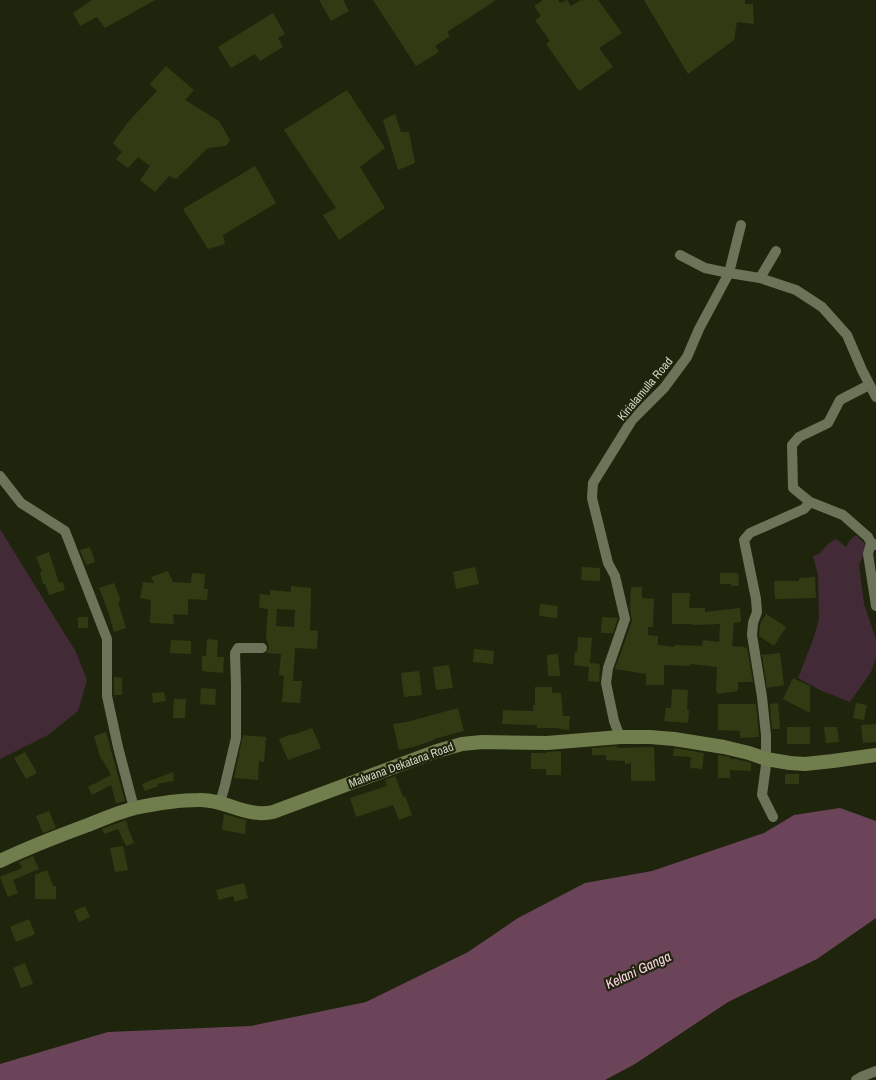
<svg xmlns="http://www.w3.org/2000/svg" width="876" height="1080" viewBox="0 0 876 1080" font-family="'Archivo Narrow',sans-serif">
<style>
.green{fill:#432a37}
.water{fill:#6c4459}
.building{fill:#313b13;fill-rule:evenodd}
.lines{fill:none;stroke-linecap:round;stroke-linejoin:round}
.minor{stroke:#6b7458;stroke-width:10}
.secondary{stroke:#707d4c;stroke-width:14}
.labels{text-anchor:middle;stroke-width:4.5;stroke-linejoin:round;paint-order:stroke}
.street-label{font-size:12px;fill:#cfd4c4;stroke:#1f250c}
.water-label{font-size:14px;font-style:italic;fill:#fdd1e6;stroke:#1f250c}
</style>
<rect width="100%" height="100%" fill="#1f250c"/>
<path class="green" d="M0 529 76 652 87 680 78 711 48 735 0 759Z
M856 535 867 546 859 565 864 604 876 639V658L871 672 850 702 820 690 798 678 814 637 819 619 818 575 813 556 819 554 829 543 836 539 846 547 850 540Z"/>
<path class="water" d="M840 808 876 821V918L817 959 728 1002 635 1064 605 1080H0V1064L108 1032 251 1026 366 1002 468 952 518 918 585 883 652 871 764 833 794 815Z"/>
<path class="building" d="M92 0H155L105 28 97 17 80 26 73 13Z
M319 0H343L349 11 331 21Z
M373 0H496L447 32 450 36 435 46 439 52 416 66Z
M543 0H558L560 3 567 0 571 6 581 0H598L622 33 599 48 613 67 579 91 546 44 550 41 535 20 541 16 534 6Z
M644 0H745V4H753L754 24 737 22 734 40 688 74Z
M273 13 285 34 278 38 283 47 260 61 255 54 231 68 218 47Z
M166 66 194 90 185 100 219 121 230 140 226 146 208 148 176 179 169 176 155 192 140 180 150 166 138 157 128 168 116 159 122 152 113 143 128 122 157 91 150 84Z
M347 90 385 148 360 167 385 208 339 240 323 215 336 208 284 130Z
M395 114 401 132H409L415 163 398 170 383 120Z
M255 166 276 203 223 235 225 244 208 249 183 209Z
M90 547 95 562 86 565 80 550Z
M49 552 59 583 63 582 65 590 49 595 45 584H43L40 572 42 571 36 557Z
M475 567 479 584 456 589 453 572Z
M582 567 600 568V581L581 580Z
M168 571 173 582 191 583 192 573 205 574 204 589H208L207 600 188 599V615L173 614 174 624 150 623 151 600 140 598 143 582 154 583 151 577Z
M720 573H738L739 586H731V584H720Z
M815 577 816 598 775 599 774 581H799V578Z
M114 583 121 601 118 602 126 628 114 632 108 611 99 588Z
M291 586 311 588 310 630 318 631 317 649 295 648 293 681H302L300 703 282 702 284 676 279 675 281 654 266 653 269 648 266 637 268 609 259 608 260 594 270 595V590L291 592ZM277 609 295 610 294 627 276 626Z
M631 587H642V598L654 599 653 627H648V635L658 636V645L675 647V645L702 646 703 640 719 642 720 624 693 625V624H672V593H690L689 608H705V612L740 608 741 622 734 623 732 646 744 647V648L747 647 753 682H738V691L717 694V691H716L717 667 690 664V666L664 665V685H646V674L615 669 632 621 630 608Z
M540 604 558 606 557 618 539 616Z
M766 614 786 627 774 646 759 636 760 624Z
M78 617H88V628H78Z
M602 617 618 618 613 633H601Z
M578 637 592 638 590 663 600 664 599 682 588 681 589 667 574 665 575 652H577Z
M207 639 218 640 217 657H224L223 673 202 671V656H206Z
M171 640 191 641V654L170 653Z
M474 649 494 651 493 664 473 662Z
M780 653 784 685 767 688 762 655Z
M558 654 560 676H548L547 655Z
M449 665 453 688 436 690 433 667Z
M419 671 422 695 404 697 401 673Z
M114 677 122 678V695H114Z
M793 678 810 686V713L783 699Z
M535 687H552V693H561L563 716H570L569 730 559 729V728H537V725L502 724 503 710 533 711V705H535Z
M201 688 216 689 215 705 200 704Z
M672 689 688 690 687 710H689L688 723 664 721 666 708H671Z
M164 692 166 701 153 703 152 693Z
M174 699H186L185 718H173Z
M778 703 780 729H772L770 704Z
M856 703 867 705 864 720 853 718Z
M718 704H756L759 737 740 738V731L718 730Z
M458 708 464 731 434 739V740L413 747 399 750 393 724 407 722Z
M876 724V742L863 743 861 725Z
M787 727H810V744H787Z
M824 727H837L839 742 826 743Z
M312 728 321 748 288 760 279 739 292 734 293 735Z
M106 732 125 801 116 803 111 785 92 795 88 787 111 775 102 759 101 760 94 736Z
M243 735 266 737 264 762 259 761 258 780 234 778Z
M617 746V748L654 747 655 781H631V763L625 764V761L606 760V755H592V748Z
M674 748 704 753 702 769 690 768 691 757 673 756Z
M561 751V775H546V769H531V753H546V752Z
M25 752 37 773 26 779 14 758Z
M718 755 730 757V759H736L751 763V771L730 770V778H718Z
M173 772 174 781 157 784 158 786 145 791 142 784Z
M785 774H799V784H785Z
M395 776 403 797 405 796 412 815 399 820 393 805 356 817 350 798 387 786 385 780Z
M49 811 56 828 43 833 36 816Z
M224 814 246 820 245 834 222 830Z
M126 820 128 825H127L134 843 126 846 118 829 104 834 102 829Z
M123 846 128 870 115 872 110 848Z
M33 856 39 869 13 880 18 893 8 897 0 877 22 868 19 862Z
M47 870 53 886H56V899H35V875Z
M244 883 248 898 235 902 233 896 219 900 216 890Z
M85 906 90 917 79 922 74 911Z
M29 919 35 934 16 942 10 927Z
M25 963 33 984 21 988 13 968Z"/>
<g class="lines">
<path class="minor" d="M680 255 705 268 729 273 741 225
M760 278 776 251
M869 385 840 400 828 423 799 437 792 445 793 488 810 502 843 515 868 537 871 543 876 545
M0 476 21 503 65 531 107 639V696L118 747 134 808
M871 543 868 554 876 606
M620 737 614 721 606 683 608 668 625 619 615 576 608 563 592 498 593 483 632 420 664 388 687 357 699 329 729 273 760 278 796 290 822 307 847 335 862 370 876 397
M220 803 225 785 236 738V685L235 653 238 648H262
M773 817 762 795 766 765V735L762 697 752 635 753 623 757 612 756 599 744 540 750 533 804 509 810 502
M856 1080 861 1077 876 1071"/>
<path class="secondary" d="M0 861C29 847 58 836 88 825 103 819 119 812 135 808 154 804 179 800 199 800 225 799 246 818 273 812L437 751 462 744 482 742 547 743 620 737H650L674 739 724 747 749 753 766 759 790 763 805 764 833 761 876 755"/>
</g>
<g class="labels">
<g class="street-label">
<text transform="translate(645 389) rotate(-50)" y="4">Kirialamulla Road</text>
<text transform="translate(401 765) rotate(-20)" y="4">Malwana Dekatana Road</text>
</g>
<g class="water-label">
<text transform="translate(638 970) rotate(-25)" y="5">Kelani Ganga</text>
</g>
</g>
</svg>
